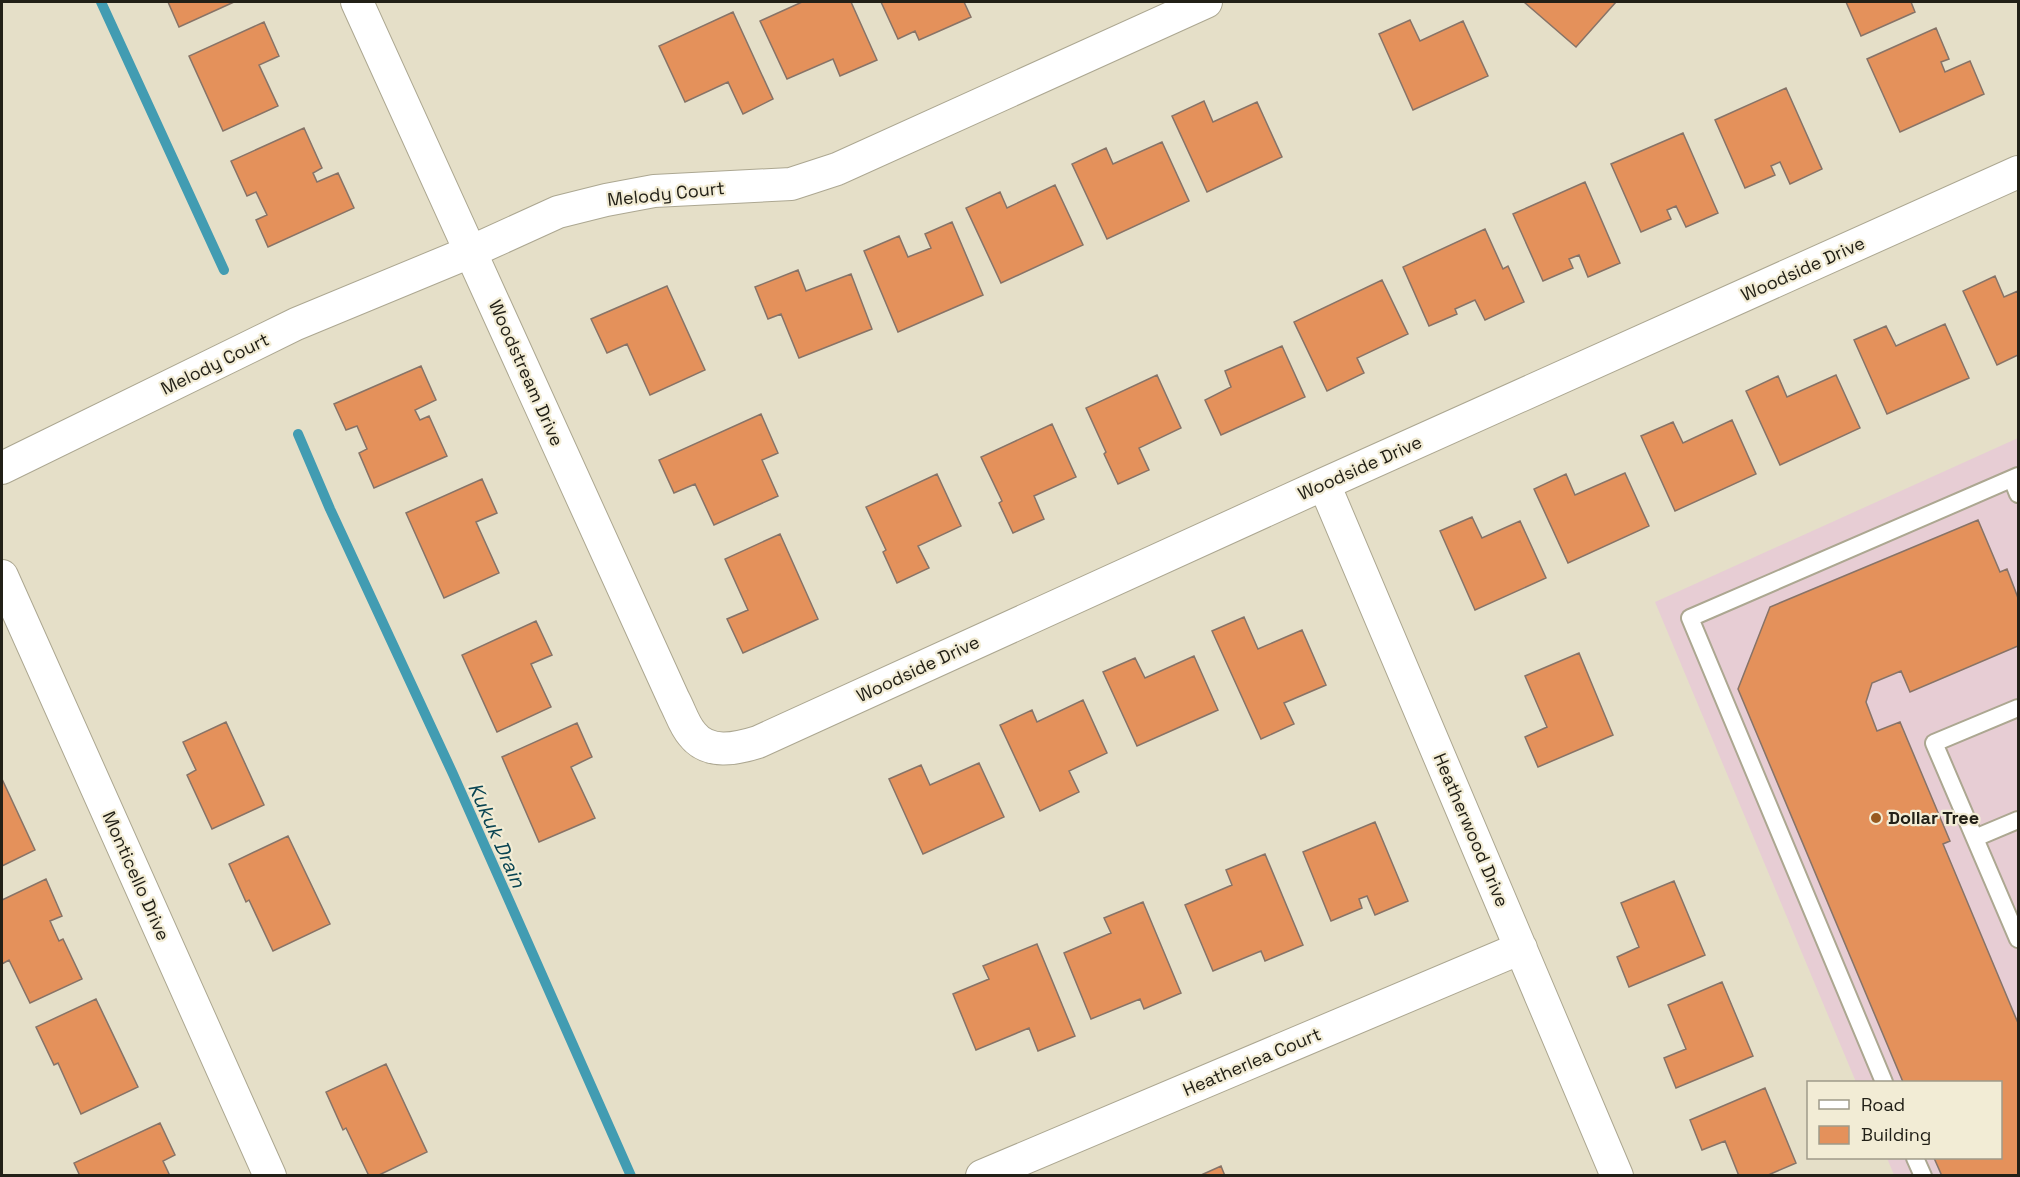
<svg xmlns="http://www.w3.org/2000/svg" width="2020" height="1177" viewBox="0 0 2020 1177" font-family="'Space Grotesk',sans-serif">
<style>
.commercial{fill:#e7cdd4}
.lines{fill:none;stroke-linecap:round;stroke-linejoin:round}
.stream{stroke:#429cb2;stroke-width:10}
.building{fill:#e4915b;stroke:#877367;stroke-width:1.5}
.service-casing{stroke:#aca791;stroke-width:20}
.minor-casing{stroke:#aca791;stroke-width:34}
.service{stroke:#fff;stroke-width:16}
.minor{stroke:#fff;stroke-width:32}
.poi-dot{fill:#985a20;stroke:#f2ecd5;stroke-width:2}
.labels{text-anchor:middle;stroke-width:4.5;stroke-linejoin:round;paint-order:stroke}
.street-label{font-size:18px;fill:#222017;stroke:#f2ecd5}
.poi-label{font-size:18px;font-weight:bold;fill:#222017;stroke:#f2ecd5;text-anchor:start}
.water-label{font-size:20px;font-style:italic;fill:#094452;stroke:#f2ecd5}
</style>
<rect width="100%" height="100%" fill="#e5dfc8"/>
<path class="commercial" d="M2018 438V1175H1894L1887 1158H2000V1082H1856L1655 602Z"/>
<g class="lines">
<path class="stream" d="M101 2 224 270
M298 434 330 509 453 774 631 1176"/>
</g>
<path class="building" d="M168 2H234L179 27Z
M802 2H851L877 60 840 76 833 59 787 79 760 21Z
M881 2H964L971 17 919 40 915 31 898 39Z
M1524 2H1616L1576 47Z
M1846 2H1911L1915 12 1861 36Z
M733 12 773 99 743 114 728 82 685 102 659 46Z
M1410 20 1420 41 1463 21 1488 76 1413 110 1379 34Z
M264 22 279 56 259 65 278 106 223 131 189 56Z
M1936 28 1949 59 1941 62 1945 72 1970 61 1984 94 1900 132 1867 59Z
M1786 88 1822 169 1790 184 1780 162 1771 166 1775 175 1745 188 1715 120Z
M1204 101 1213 122 1257 102 1282 157 1207 192 1172 116Z
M304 128 322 168 313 173 317 182 338 173 354 208 268 247 256 220 267 215 256 192 247 196 231 161Z
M1683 133 1718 213 1686 227 1676 206 1667 210 1671 219 1641 232 1611 164Z
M1162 142 1189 201 1107 239 1072 164 1106 148 1113 164Z
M1585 182 1620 263 1588 277 1579 255 1569 259 1573 268 1543 281 1513 214Z
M1055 185 1083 245 1001 283 966 208 1000 192 1007 208Z
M952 222 983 295 898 332 864 251 899 236 908 257 931 248 925 234Z
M1485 229 1503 269 1508 266 1524 302 1485 320 1475 300 1455 309 1457 314 1429 326 1403 267Z
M798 270 806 291 851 274 872 329 799 358 781 314 768 319 755 287Z
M1995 276 2004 297 2018 291V355L1997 365 1963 291Z
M1382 280 1408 334 1357 358 1364 373 1327 391 1294 322Z
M667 286 705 370 650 395 627 344 607 353 591 319Z
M1945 324 1969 378 1887 414 1854 340 1886 326 1896 346Z
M1282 346 1305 397 1221 435 1205 400 1231 387 1225 371Z
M421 366 436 400 415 410 420 420 429 416 447 456 374 488 359 453 367 449 357 426 346 430 334 404Z
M1157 375 1181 428 1139 448 1149 470 1118 484 1104 454 1106 452 1086 408Z
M1836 375 1860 428 1780 465 1746 391 1778 376 1787 397Z
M761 414 778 453 762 460 778 496 714 525 695 484 674 493 659 460Z
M1732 420 1756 474 1675 511 1641 436 1673 422 1683 443Z
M1052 424 1076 477 1034 496 1044 519 1013 533 999 503 1002 501 981 457Z
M1625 473 1649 526 1568 563 1534 489 1566 474 1575 495Z
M937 474 961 526 918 546 929 568 897 583 883 552 886 550 866 507Z
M482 479 497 513 476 522 499 573 444 598 406 513Z
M1472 517 1482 538 1520 521 1546 578 1475 610 1440 531Z
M1978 520 2000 572 2007 569 2018 598V646L1910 692 1901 671 1872 683 1866 702 1877 731 1900 722 1950 841 1943 844 2018 1023V1176H1942L1934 1158H2000V1082H1903L1738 689 1770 607Z
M780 534 818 619 743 653 727 619 748 610 725 559Z
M1244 617 1258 649 1302 630 1326 685 1284 703 1294 724 1261 739 1212 631Z
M536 621 552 655 531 664 551 707 497 732 462 655Z
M1579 653 1613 735 1538 767 1525 737 1547 727 1525 676Z
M1194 656 1218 710 1137 746 1103 672 1135 658 1145 678Z
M1083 700 1107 753 1069 771 1079 792 1040 811 1000 725 1032 710 1037 722Z
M226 722 264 805 212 829 187 775 196 770 183 742Z
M577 723 592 757 571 767 595 818 539 842 502 757Z
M979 763 1004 817 923 854 889 779 921 765 930 785Z
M2 779 35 850 2 866Z
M1375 822 1408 901 1375 915 1367 896 1359 899 1362 908 1331 921 1303 852Z
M288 836 330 924 273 951 249 900 246 902 229 864Z
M1265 854 1303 945 1265 961 1261 951 1213 971 1185 905 1232 885 1226 870Z
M46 879 62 916 50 921 59 941 63 939 82 979 30 1003 9 960 2 964V900Z
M1674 881 1705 955 1629 987 1617 957 1639 947 1621 903Z
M1143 902 1181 993 1144 1009 1140 999 1091 1019 1064 953 1111 933 1104 918Z
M1037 944 1075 1036 1038 1051 1029 1028 976 1050 953 994 989 979 983 966Z
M1722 982 1753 1056 1676 1088 1664 1058 1686 1049 1668 1005Z
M96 999 138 1087 81 1114 58 1063 54 1065 36 1027Z
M386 1064 427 1152 377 1176H369L346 1128 343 1130 326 1092Z
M1765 1088 1796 1163 1766 1176H1739L1725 1141 1702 1150 1690 1120Z
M160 1123 175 1155 163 1161 170 1176H80L74 1163Z
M1221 1166 1225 1176H1199Z"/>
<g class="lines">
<defs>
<path id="service" d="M2012 479 2018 494
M2018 708 1934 743 2018 939
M1975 838 2018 820
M1884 1082 1690 618 2018 476
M1915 1158 1923 1176"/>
<path id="minor" d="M357 2 674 700C680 711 684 725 692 734 708 755 736 749 758 742L1324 484 2018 172
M2 468 296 324 470 252 558 212 606 200 654 191 791 184 837 169 1206 2
M1324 484 1617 1176
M2 576 270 1176
M982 1176 1521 948"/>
</defs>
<use href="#service" class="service-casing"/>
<use href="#minor" class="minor-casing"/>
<use href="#service" class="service"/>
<use href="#minor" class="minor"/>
</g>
<circle class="poi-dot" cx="1876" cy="818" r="6"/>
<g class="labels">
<g class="street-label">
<text transform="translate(666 194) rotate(-6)" y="6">Melody Court</text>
<text transform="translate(1803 269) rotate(-24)" y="6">Woodside Drive</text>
<text transform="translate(215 364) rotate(-26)" y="6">Melody Court</text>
<text transform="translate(526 373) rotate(66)" y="6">Woodstream Drive</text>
<text transform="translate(1360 468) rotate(-24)" y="6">Woodside Drive</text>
<text transform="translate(918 669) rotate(-25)" y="6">Woodside Drive</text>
<text transform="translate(1471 830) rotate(67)" y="6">Heatherwood Drive</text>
<text transform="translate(136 876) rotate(66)" y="6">Monticello Drive</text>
<text transform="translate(1252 1062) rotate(-23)" y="6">Heatherlea Court</text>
</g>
<g class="poi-label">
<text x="1888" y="824">Dollar Tree</text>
</g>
<g class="water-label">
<text transform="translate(497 835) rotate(66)" y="7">Kukuk Drain</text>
</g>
</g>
<rect width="2020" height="1177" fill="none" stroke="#222017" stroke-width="6"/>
<rect x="1807" y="1081" width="195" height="78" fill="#f2ecd5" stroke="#9f9a89" stroke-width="1.5"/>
<rect x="1819" y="1100" width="30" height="9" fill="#ffffff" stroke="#9f9a89" stroke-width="1.5"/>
<text x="1861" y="1111" font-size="18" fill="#222017">Road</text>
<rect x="1819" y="1126" width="30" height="18" fill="#e4915b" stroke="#9f9a89" stroke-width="1.5"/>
<text x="1861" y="1141" font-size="18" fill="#222017">Building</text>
</svg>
